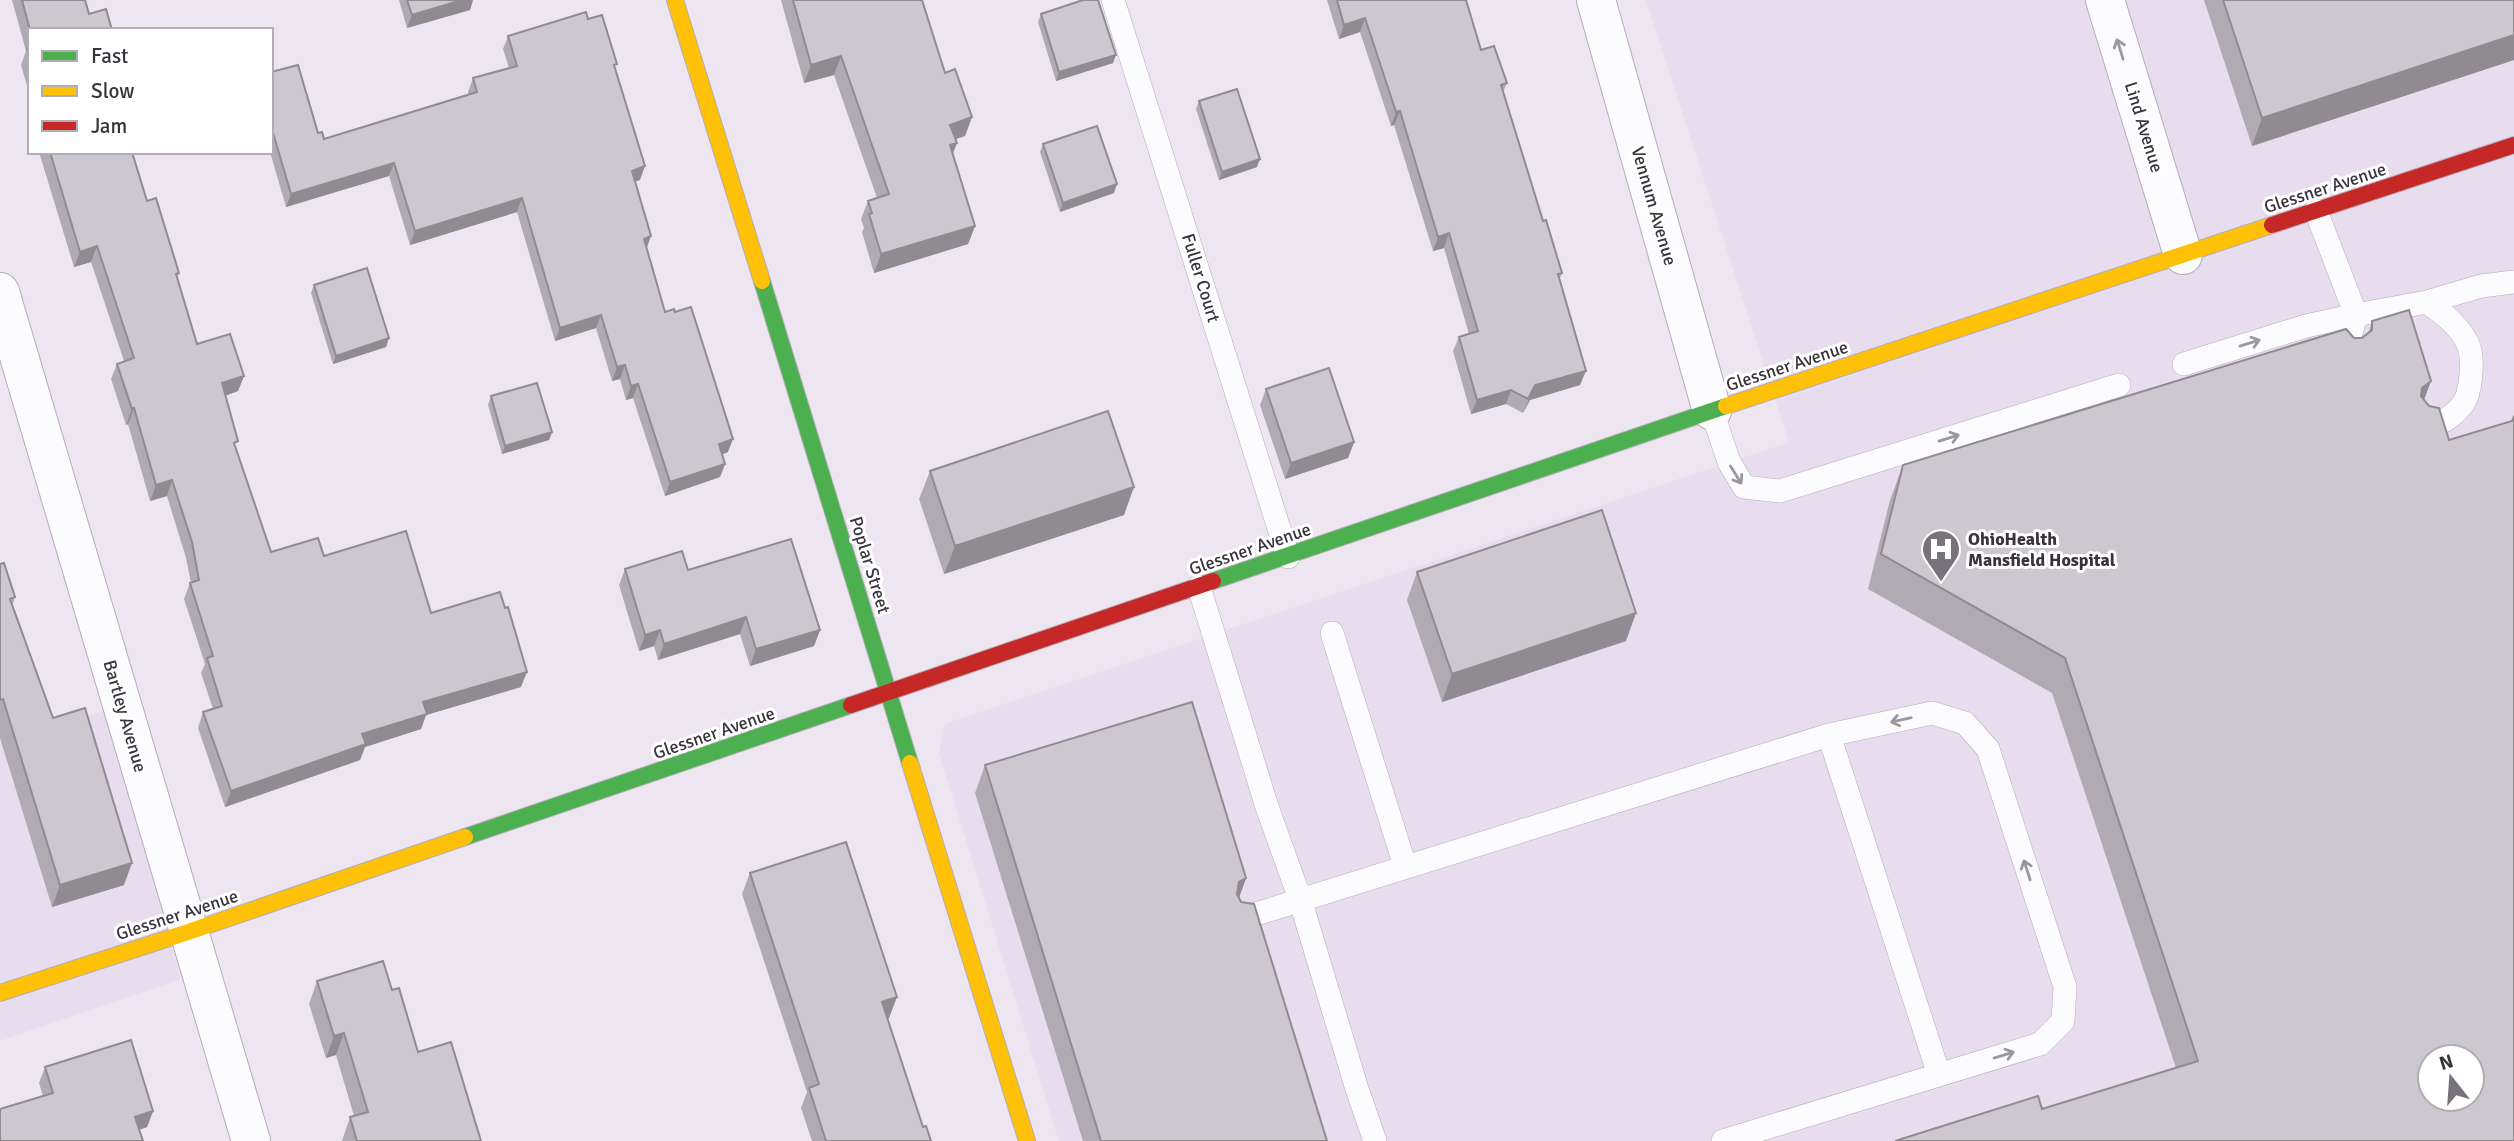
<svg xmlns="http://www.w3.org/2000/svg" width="2514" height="1141" viewBox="0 0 2514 1141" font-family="Signika,sans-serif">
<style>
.built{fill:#e8dcef;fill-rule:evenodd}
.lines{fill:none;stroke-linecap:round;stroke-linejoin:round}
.lane-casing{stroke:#b3adb6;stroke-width:24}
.street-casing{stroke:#b3adb6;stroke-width:40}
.fast-casing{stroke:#b3adb6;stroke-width:18}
.slow-casing{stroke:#b3adb6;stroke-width:18}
.jam-casing{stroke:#b3adb6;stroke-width:18}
.lane{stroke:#fcfbfd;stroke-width:23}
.street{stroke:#fcfbfd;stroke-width:38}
.fast{stroke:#4caf50;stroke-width:16}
.slow{stroke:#ffc107;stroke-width:16}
.jam{stroke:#c62828;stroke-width:16}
.wall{fill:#b0abb2}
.shaded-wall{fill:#908b91}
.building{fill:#cdc7cf;stroke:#908b91;stroke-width:2;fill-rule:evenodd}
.oneway{stroke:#9a989c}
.labels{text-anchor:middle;stroke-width:6;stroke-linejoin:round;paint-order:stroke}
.street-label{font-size:18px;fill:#39343c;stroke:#fff}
.poi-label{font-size:18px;font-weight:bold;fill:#39343c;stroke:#fff;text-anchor:start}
</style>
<rect width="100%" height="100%" fill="#ede6f1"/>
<path class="built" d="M1646 0H2514V1141H1059L939 753 945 724 1789 442ZM2430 1057H2472V1099H2430Z
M111 709 181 979 0 1041V741Z"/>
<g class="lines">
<defs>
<path id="lane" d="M1113 0 1288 557
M2316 211 2356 315 2427 302 2481 286 2514 282
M2184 364 2306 326 2356 315 2345 355 2346 360
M1712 411 1729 462 1744 487 1780 491 2119 385
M2422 429C2435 429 2455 415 2463 404 2471 393 2473 364 2470 350 2464 329 2444 314 2427 302
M1199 587 1267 807 1300 899 1357 1089 1375 1141
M1332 633 1405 866
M1829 735 1939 1075
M1240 919 1829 735 1932 713 1965 723 1988 749 2065 987 2063 1021 2040 1044 1723 1141"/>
<path id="street" d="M1596 0 1712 411
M2105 0 2183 255
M0 292 251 1141"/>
<path id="fast" d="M762 281 910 763
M1213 581 1726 406
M465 837 851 705"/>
<path id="slow" d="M675 0 762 281
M1726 406 2272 225
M910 763 1027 1141
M0 993 188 932 465 837"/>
<path id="jam" d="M2272 225 2514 145
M851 705 1213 581"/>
</defs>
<use href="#lane" class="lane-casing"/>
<use href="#street" class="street-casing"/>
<use href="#fast" class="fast-casing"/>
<use href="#slow" class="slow-casing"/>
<use href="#jam" class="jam-casing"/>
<use href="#lane" class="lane"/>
<use href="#street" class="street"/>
<use href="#fast" class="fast"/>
<use href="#slow" class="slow"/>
<use href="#jam" class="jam"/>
</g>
<path class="wall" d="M12 0H85L30 30V96L21 65 26 51Z
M399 0H473L470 10 407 28Z
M781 0H922L945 73 972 117 965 136 955 139 953 153 975 226 968 244 874 273 862 232 864 228 861 219 868 201 877 198 834 75 804 83Z
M1327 0H1466L1481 50 1507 83 1503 92 1543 221 1562 273 1559 280 1580 385 1530 400 1523 413 1506 404 1471 414 1453 351 1459 337 1469 334 1444 248 1433 251 1394 125 1391 126 1360 32 1339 39Z
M2204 0H2514V60L2252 146Z
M1041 14 1113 63 1056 81 1038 22Z
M588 19 615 68 640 180 635 182 646 248 665 312 728 452 722 454 725 464 720 477 665 496 633 398 626 400 620 379 612 381 596 328 555 341 517 212 410 245 389 176 286 207 270 152H271V72L318 133 324 139 468 95V92L473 78 509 68 503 49 508 36Z
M1199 101 1257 167 1219 180 1196 109Z
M1043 144 1114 193 1060 212 1040 152Z
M39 152H132L147 201 179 273 177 279 197 344 244 376 238 391 225 396 236 448 271 552 324 556 431 613 521 687 426 715 421 729 365 747 360 760 225 807 198 728 203 712 213 709 201 673 205 664 184 599 190 583H191L186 558 167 496 150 501 128 424 126 425 111 379 117 364 124 361 91 262 74 267Z
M314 285 389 338 386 347 333 364 311 293Z
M2372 321 2424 400 2514 1141 2042 1109 2176 1068 2052 693 1868 589 1890 500 1903 465 2362 338 2368 334Z
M1266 389 1354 442 1348 458 1285 479 1260 405Z
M491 396 552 432 549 440 502 454 488 405Z
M930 471 1124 515 944 574 919 499Z
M0 564 15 597 12 606 53 718 124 885 52 907 0 738Z
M625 569 688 570 820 630 814 646 750 666 740 634 658 660 654 646 639 651 619 585Z
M1417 572 1626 641 1442 702 1407 600Z
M985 765 1246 878 1239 898 1327 1141H1083L975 793Z
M750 873 889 1018H887L923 1127 931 1141H812L801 1108 807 1092 742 894Z
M317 981 392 990 418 1052 481 1141H342L350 1117 354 1116 336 1055 326 1058 309 1004Z
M45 1067 153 1111 147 1127 139 1130 43 1096 39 1083Z"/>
<path class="shaded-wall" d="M462 0H473L470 10 407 28 412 15Z
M1365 18 1360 32 1339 39 1344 25Z
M2514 35V60L2252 146 2262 118Z
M1116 55 1113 63 1056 81 1059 72Z
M841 56 834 75 804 83 811 65Z
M1400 111 1394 125 1391 126 1396 112Z
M972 117 965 136 944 143 950 125Z
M957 143 950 161V145Z
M1260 159 1257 167 1219 180 1222 172Z
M394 163 389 176 286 207 291 194Z
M645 166 640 180 627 184 632 171Z
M1117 184 1114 193 1060 212 1063 203Z
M522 198 517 212 410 245 415 231Z
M975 226 968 244 874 273 881 254Z
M1449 233 1444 248 1433 251 1438 237Z
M651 236 646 250 644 239Z
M97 246 91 262 74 267 80 252Z
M601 315 596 328 555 341 560 328Z
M389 338 386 347 333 364 336 356Z
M625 365 620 379 612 381 617 367Z
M1586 371 1580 385 1530 400 1523 413 1535 385Z
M244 376 238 391 216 399 222 383Z
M2431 381 2418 416 2422 388Z
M638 384 633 398 626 400 631 386Z
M1511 390 1506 404 1471 414 1477 400Z
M134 408 128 424 126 425 132 409Z
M552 432 549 440 502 454 505 446Z
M733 439 728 452 714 458 719 444Z
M1354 442 1348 458 1285 479 1291 463Z
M725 464 720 477 665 496 670 482Z
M172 480 167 496 150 501 156 485Z
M1134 487 1124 515 944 574 955 546Z
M1636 613 1626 641 1442 702 1452 674Z
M746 617 740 634 658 660 664 644Z
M660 630 654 646 639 651 645 635Z
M820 630 814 646 750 666 756 649Z
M527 672 521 687 426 715 421 729 365 747 360 760 225 807 231 791 362 734 423 702Z
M132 863 124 885 52 907 60 885Z
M1246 878 1236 906 1229 910 1239 882Z
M897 997 889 1018 874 1023 882 1002Z
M344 1033 336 1055 326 1058 334 1036Z
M153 1111 147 1127 129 1133 135 1117Z"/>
<path class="building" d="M22 0H85L89 14 106 9 112 30H30Z
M407 0H462L412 15Z
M793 0H922L945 73 955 69 972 117 950 125 957 143 950 145 975 226 881 254 869 214 872 213 868 201 889 194 841 56 811 65Z
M1083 0H1098L1116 55 1059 72 1041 14Z
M1337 0H1466L1481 50 1494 46 1507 83 1501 85 1543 221 1546 220 1562 273 1558 274 1586 371 1535 385 1528 399 1511 390 1477 400 1459 337 1478 331 1449 233 1438 237 1400 111 1396 112 1365 18 1344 25Z
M2223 0H2514V35L2262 118Z
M586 12 588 19 602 15 617 64 614 65 645 166 632 171 651 236 644 239 665 312 674 309 675 312 691 307 733 439 719 444 725 464 670 482 638 384 631 386 625 365 617 367 601 315 560 328 522 198 415 231 394 163 291 194 271 126V72L298 65 318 133 322 132 324 139 477 92 473 78 517 66 508 36Z
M30 48V60L27 49Z
M1237 89 1260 159 1222 172 1199 101Z
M1097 126 1117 184 1063 203 1043 144Z
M50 152H132L147 201 156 198 179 273 176 274 197 344 230 334 244 376 222 383 238 441 234 443 271 552 318 538 324 556 406 531 431 613 500 592 505 608 508 607 527 672 423 702 427 714 362 734 366 744 231 791 203 712 222 706 207 658 213 656 190 583 199 580 192 542 172 480 156 485 134 408 132 409 117 364 134 358 97 246 80 252Z
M367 268 389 338 336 356 314 285Z
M2409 310 2431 381 2422 388 2421 396 2429 406 2439 408 2449 440 2512 421 2514 416V1141H1895L2038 1096 2042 1109 2198 1061 2065 658 1881 554 1903 465 2346 329 2354 338H2362L2372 330V321ZM2430 1057H2472V1099H2430Z
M1329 368 1354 442 1291 463 1266 389Z
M537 383 552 432 505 446 491 396Z
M1108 411 1134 487 955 546 930 471Z
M1602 510 1636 613 1452 674 1417 572Z
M791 539 820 630 756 649 746 617 664 644 660 630 645 635 625 569 682 551 688 570Z
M4 563 15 597 10 599 53 718 85 708 132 863 60 885 3 699 0 700V564Z
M1192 702 1246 878 1239 882 1237 894 1241 902 1254 904 1327 1141H1101L985 765Z
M846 842 897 997 882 1002 923 1127 926 1126 931 1141H826L809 1088 819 1084 750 873Z
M383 961 392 990 399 988 418 1052 451 1042 481 1141H357L350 1117 368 1112 344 1033 334 1036 317 981Z
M131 1040 153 1111 135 1117 143 1141H0V1109L53 1093 45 1067Z"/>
<defs><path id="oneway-shaft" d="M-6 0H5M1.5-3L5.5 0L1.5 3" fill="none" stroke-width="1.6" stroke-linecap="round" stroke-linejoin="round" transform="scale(1.75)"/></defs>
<g class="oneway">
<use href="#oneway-shaft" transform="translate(2120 49) rotate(-107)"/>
<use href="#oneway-shaft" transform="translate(2250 343) rotate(-17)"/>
<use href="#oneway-shaft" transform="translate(1949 438) rotate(-17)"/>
<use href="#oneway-shaft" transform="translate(1736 475) rotate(58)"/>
<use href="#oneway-shaft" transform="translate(1901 720) rotate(167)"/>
<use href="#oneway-shaft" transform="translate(2027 870) rotate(-108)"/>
<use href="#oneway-shaft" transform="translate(2004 1055) rotate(-17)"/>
</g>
<defs>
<symbol id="hospital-pin" viewBox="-11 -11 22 30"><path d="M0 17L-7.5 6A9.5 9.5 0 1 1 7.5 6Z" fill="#78727b" stroke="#fff"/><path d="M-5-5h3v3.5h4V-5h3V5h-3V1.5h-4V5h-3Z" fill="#fff"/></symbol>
</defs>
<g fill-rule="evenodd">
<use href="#hospital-pin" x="1919" y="527" width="44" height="60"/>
</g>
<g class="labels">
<g class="street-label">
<text transform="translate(2144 127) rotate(73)" y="6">Lind Avenue</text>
<text transform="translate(2325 188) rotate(-18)" y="6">Glessner Avenue</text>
<text transform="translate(1654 206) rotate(74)" y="6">Vennum Avenue</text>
<text transform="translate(1201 278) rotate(73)" y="6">Fuller Court</text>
<text transform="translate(1787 366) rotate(-18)" y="6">Glessner Avenue</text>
<text transform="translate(1250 549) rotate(-19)" y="6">Glessner Avenue</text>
<text transform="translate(870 565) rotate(73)" y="6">Poplar Street</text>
<text transform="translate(125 716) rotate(74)" y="6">Bartley Avenue</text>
<text transform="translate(714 733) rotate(-19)" y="6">Glessner Avenue</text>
<text transform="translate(177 915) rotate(-18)" y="6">Glessner Avenue</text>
</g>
<g class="poi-label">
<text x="1968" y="545">OhioHealth<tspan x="1968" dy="21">Mansfield Hospital</tspan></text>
</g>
</g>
<rect x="28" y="28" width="245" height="126" fill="#ffffff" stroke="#b0aeb1" stroke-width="2"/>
<rect x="42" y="51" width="35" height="10" fill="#4caf50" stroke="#b0aeb1" stroke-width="2"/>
<text x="91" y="63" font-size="21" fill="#39343c">Fast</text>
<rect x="42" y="86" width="35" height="10" fill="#ffc107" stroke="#b0aeb1" stroke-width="2"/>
<text x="91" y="98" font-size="21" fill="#39343c">Slow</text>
<rect x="42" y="121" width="35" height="10" fill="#c62828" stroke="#b0aeb1" stroke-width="2"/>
<text x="91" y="133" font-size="21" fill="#39343c">Jam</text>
<g transform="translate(2451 1078) rotate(343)"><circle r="33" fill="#ffffff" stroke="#b0aeb1" stroke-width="2"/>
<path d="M0-5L12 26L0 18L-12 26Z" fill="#78727b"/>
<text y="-10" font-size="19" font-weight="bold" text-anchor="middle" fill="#39343c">N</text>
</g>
</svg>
